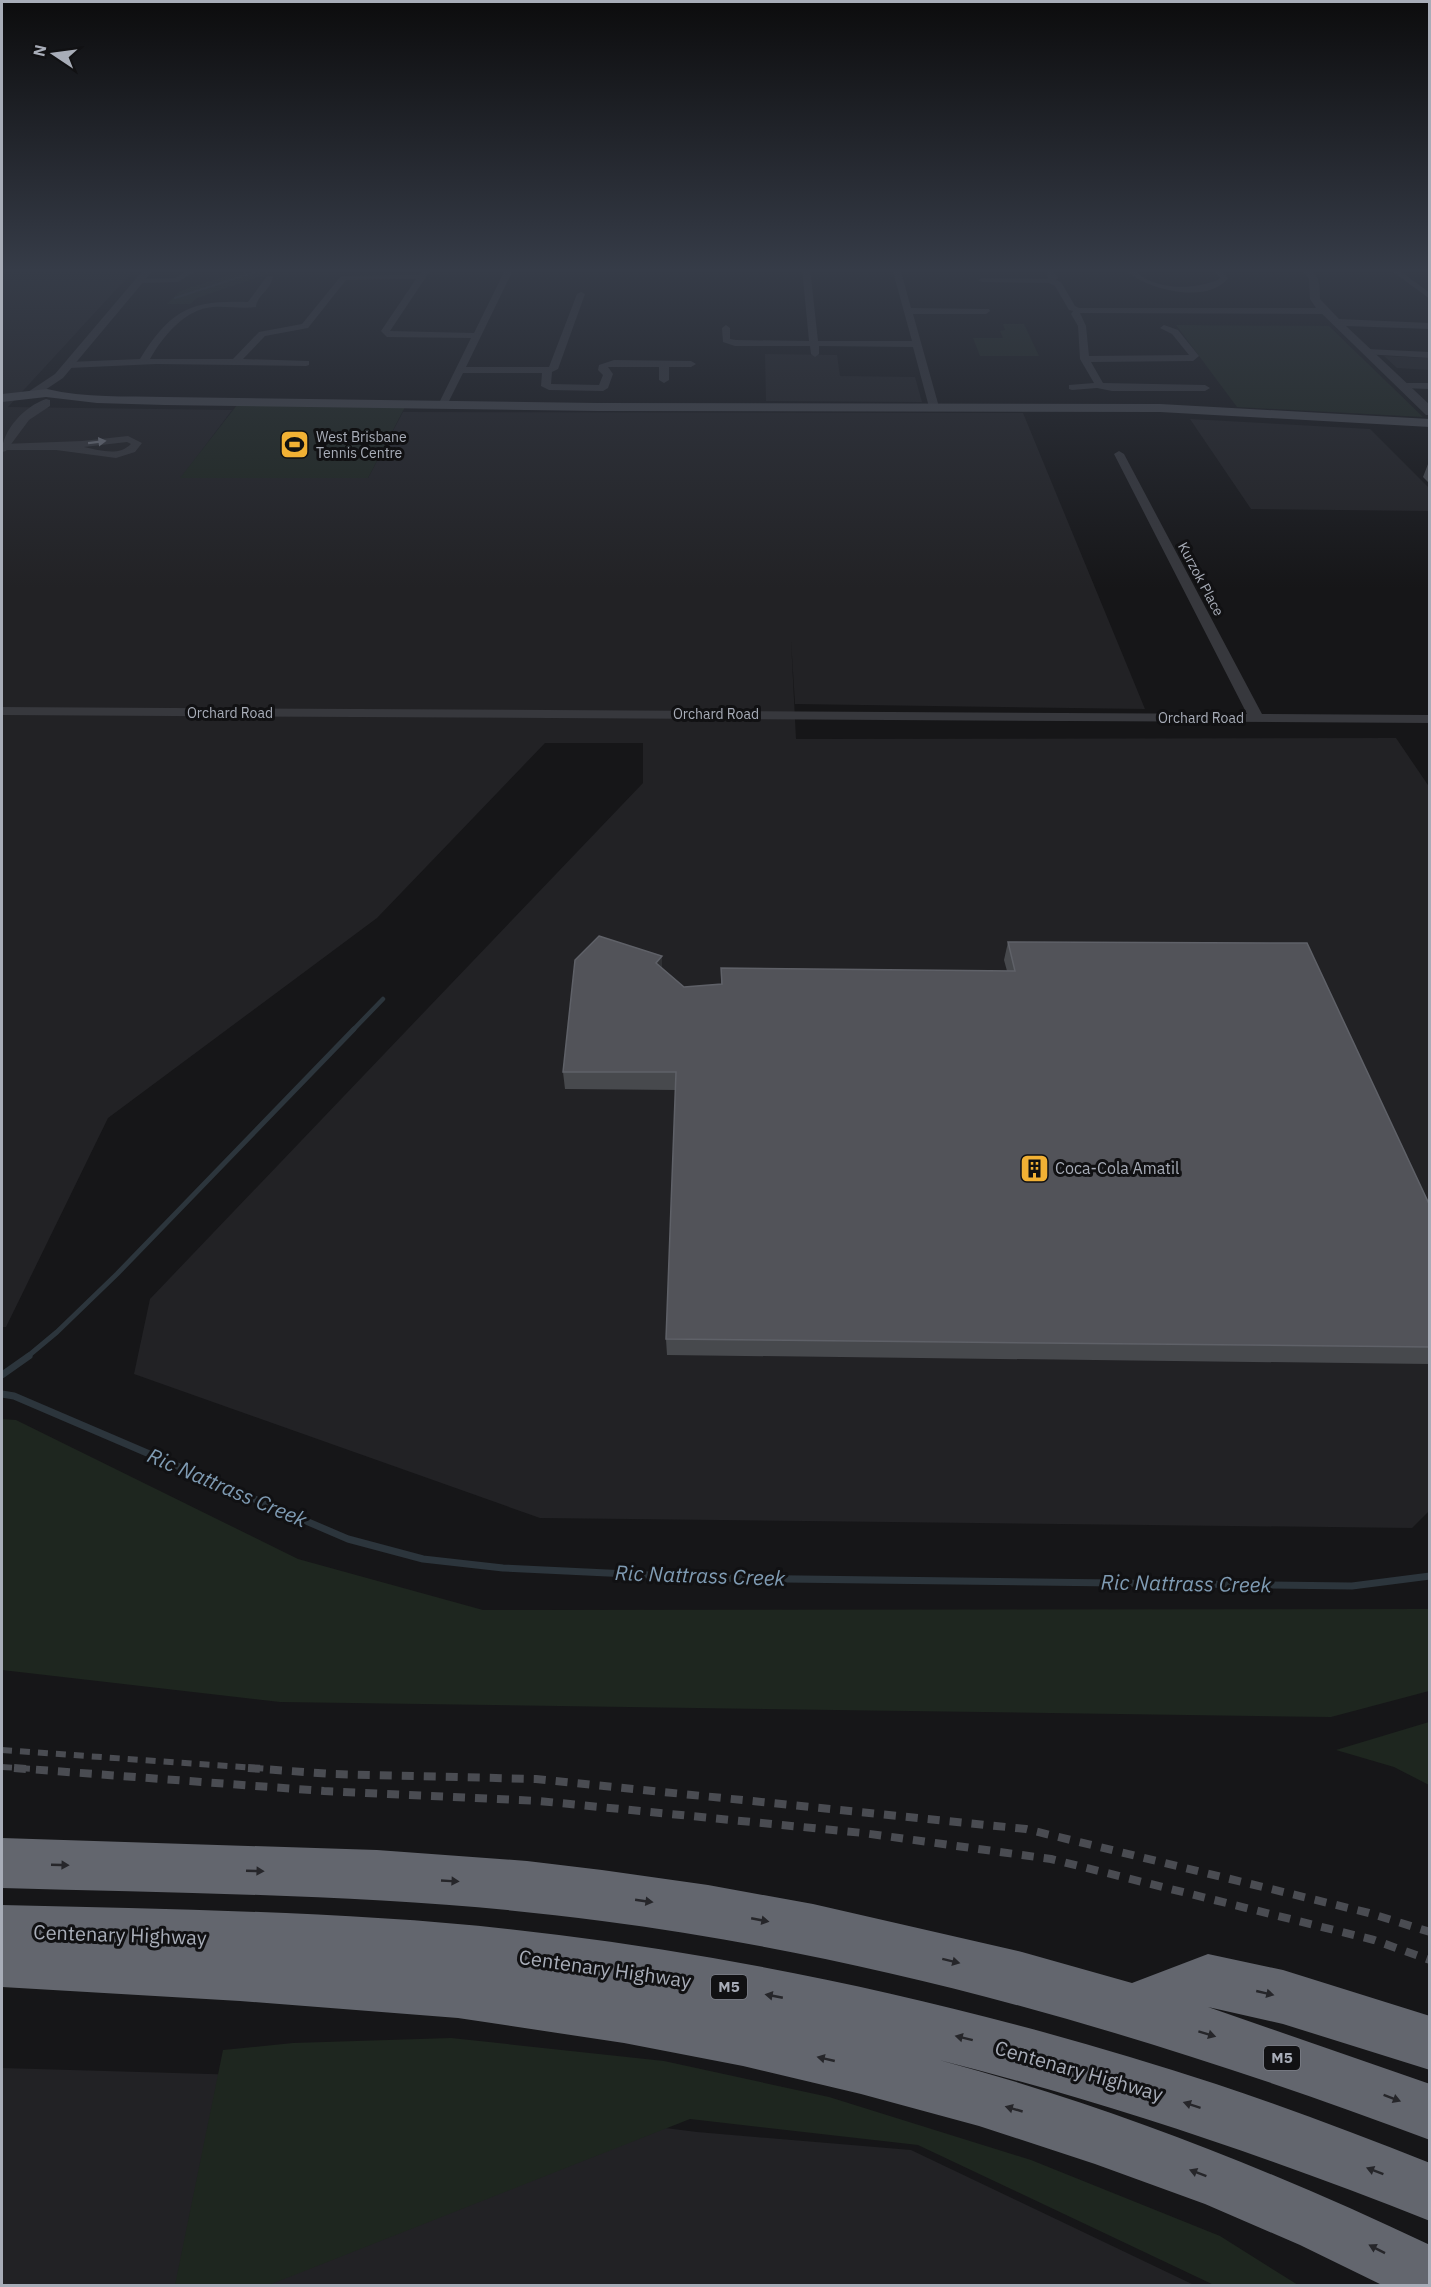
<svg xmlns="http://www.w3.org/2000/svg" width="1431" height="2287" viewBox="0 0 1431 2287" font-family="'IBM Plex Sans',sans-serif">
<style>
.built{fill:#222225}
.green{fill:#1e261f}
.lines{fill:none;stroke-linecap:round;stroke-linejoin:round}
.stream-far3{stroke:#2c353c;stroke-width:2}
.stream-far2{stroke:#2c353c;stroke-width:4.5}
.stream-far1{stroke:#2c353c;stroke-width:5}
.stream{stroke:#2c353c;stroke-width:7}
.minor{fill:#37383d;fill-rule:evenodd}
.tertiary{fill:#37383d;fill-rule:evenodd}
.secondary{fill:#45474d;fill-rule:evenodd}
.motorway{fill:#63666e;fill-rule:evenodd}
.rail-far1{stroke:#4a4c52;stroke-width:6;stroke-dasharray:10 8;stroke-linecap:butt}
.rail{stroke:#4a4c52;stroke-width:8;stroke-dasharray:12 10;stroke-linecap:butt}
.wall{fill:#47494d}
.shaded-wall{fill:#2f3033}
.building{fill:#525359;stroke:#5f6168;stroke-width:1.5}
.oneway{fill:#757881}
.oneway2{fill:#26262a}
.labels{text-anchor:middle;stroke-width:6;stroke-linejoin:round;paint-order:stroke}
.far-poi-label{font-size:14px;fill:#a8adb8;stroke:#111113;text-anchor:start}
.far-street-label{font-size:14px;fill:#a8adb8;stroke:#111113}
.shield{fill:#111113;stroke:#7b7e86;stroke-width:1.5}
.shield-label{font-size:15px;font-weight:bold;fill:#a8adb8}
.poi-label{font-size:16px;fill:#a8adb8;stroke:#111113;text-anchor:start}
.near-street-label{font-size:20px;fill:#a8adb8;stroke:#111113}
.near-water-label{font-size:21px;font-style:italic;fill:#7f9bb3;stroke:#111113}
</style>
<rect width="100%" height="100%" fill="#161618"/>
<path class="built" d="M2 268H136L8 407 232 410 181 478H368L403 412 1023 413 1145 709 795 704 791 640 796 739 1396 738 1430 788 1429 1511 1412 1528 540 1518 134 1374 150 1299 643 783V743H545L377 918 108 1118 6 1327H2Z
M765 354 837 355 840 376 915 377 922 402 766 401Z
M1384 356 1429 358V370L1397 368Z
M1190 419 1370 429 1429 488V511L1251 509Z
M2 2068 244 2075 697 2132 911 2150 1194 2285 2 2286Z"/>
<path class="green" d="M251 268H285L197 298 190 304H167L180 291Z
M1003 324H1024L1039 356H980L973 338H1003L1000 331 1005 330Z
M1176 325 1329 326 1423 417 1237 407Z
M237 405H406L368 478H180Z
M2 1419 16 1420 298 1559 483 1610 1429 1609V1691L1331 1717 280 1702 2 1670Z
M1429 1722V1785L1394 1767 1336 1750Z
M451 2038 664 2061 829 2097 1031 2160 1220 2236 1298 2285H1214L918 2145 690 2119 269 2285H175L223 2050 293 2043Z"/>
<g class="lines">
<path class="stream-far3" d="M175 298 267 268"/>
<path class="stream-far2" d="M353 1030 383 999"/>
<path class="stream-far1" d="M27 1357 57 1332 117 1274 354 1029"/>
<path class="stream" d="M2 1375 29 1356
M2 1394 14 1396 348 1539 423 1559 503 1568 712 1578 1352 1586 1430 1576"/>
<path class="minor" d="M191 268H200L178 282 138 283 134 281 138 279 176 278Z
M424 268H432L390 331 474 333 506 268H514L466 367H549L577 294 581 292 585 294 558 369 552 372 551 384 599 385 603 375 598 370 599 365 614 360 691 361 696 364 691 367H669V380L664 383 659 380V367H608L613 374 608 388 603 391 549 390 541 386 542 373H463L447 405H441L439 403 471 338 387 337 381 331 416 279 346 280 308 328 265 336 243 359 309 361V365L306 366 156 364 69 368 64 365 69 362 140 359C171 309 191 300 248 302L267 276H273C272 289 257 295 256 307 242 309 228 306 213 307 185 309 163 336 150 359H233L259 332 302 324 341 276 420 275Z
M802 268H810L818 341H912L892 268H900L911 308 989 309 990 311 986 314H913L939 407 937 409 929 407 913 347 819 346V354L815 357 811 354 810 346H735L723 342 722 328 726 325 730 328V339L736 340 809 341Z
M1124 268C1134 267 1139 275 1148 280 1170 290 1197 288 1218 280L1220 278 1211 268H1219L1228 278C1209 305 1143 290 1124 268Z
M1388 268H1396L1430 293V299Z
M1051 269 1058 278 1056 280 1061 282 1075 306 1079 308H1324L1328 311 1324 314 1080 313 1086 326 1089 356 1189 355 1172 334 1160 328 1164 325 1178 330 1199 356 1193 361 1091 362 1103 383 1205 385 1210 388 1205 391H1112L1097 388 1072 390 1069 389V385L1094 383 1080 359 1078 326 1071 314 1073 311 1069 310 1055 286 1049 283 982 282 978 280 982 278 1048 279 1047 271Z
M1367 349 1430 352V358L1364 354V350Z
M1403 383H1430V389L1400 388V384Z
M128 436 142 443 135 452 116 458 56 450H2L3 444 82 441ZM127 442 131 444C118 457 100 450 84 447Z
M1119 451 1124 454 1262 714 1430 715V723L2 715V707L1247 714 1114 454Z"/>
<path class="tertiary" d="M145 268H155L63 378 36 396H28V392L55 374Z
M1300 268H1309C1320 277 1320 285 1320 299L1339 319 1430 323V329L1346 326 1430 405V415H1426L1316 308 1310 299 1309 279Z
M46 399 50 400V406L29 420 6 451 2 452C2 430 25 406 46 399Z"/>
<path class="secondary" d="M47 389C85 398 126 396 165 397L597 403 1160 404 1430 419V427L1160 412 597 411 165 405 97 403 46 397 2 402V394Z"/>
<path class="motorway" d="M2 1838 377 1850 527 1861 602 1870 708 1885 813 1904 1022 1952 1132 1983 1208 1954 1283 1970 1430 2016V2070L1283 2024 1208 2007 1430 2084V2140C1161 2039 887 1958 602 1921 403 1894 202 1894 2 1888Z
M2 1905C188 1910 374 1911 559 1935 782 1963 1002 2014 1216 2084 1288 2108 1359 2135 1430 2163V2221C1269 2157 1106 2102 939 2060 1108 2105 1271 2170 1430 2245V2286H1384L1300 2245 1205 2204 1095 2164 979 2126 861 2094 743 2066 624 2043 458 2018 240 2001 2 1987Z"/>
<path class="rail-far1" d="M2 1750 269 1769
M2 1767 34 1769"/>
<path class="rail" d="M14 1768 324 1791 539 1801 863 1833 1051 1859 1374 1940 1430 1960
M248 1768 332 1774 536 1779 1026 1829 1369 1913 1430 1932"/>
</g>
<path class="wall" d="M1430 459V484L1423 477Z
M1008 942 1430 1206V1364L667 1355 666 1339 676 1090 565 1089 563 1072 662 968 684 987 721 984V968L1007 971 1004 960Z"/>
<path class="shaded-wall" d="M662 956V973L656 963Z"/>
<path class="building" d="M599 936 662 956 656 963 684 987 722 984 721 968 1015 971 1008 942 1307 943 1430 1206V1347L666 1339 676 1072H563L575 960Z"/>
<defs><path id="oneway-solid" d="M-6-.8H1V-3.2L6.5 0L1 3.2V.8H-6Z" transform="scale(1.5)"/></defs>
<use class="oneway" href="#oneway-solid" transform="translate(97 442) rotate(-7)"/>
<g class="oneway2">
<use href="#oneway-solid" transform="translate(60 1865) rotate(2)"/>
<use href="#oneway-solid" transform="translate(255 1871) rotate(2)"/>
<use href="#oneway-solid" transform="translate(450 1881) rotate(3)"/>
<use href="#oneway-solid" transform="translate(644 1901) rotate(8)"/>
<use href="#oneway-solid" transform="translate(760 1920) rotate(11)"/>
<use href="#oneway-solid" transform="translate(951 1961) rotate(14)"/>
<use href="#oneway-solid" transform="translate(1265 1993) rotate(13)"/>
<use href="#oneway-solid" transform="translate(774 1996) rotate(-169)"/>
<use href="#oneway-solid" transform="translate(1207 2034) rotate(17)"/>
<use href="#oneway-solid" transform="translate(964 2038) rotate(-166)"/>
<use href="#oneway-solid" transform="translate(826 2059) rotate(-167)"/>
<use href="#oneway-solid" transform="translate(1392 2098) rotate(21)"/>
<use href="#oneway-solid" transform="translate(1192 2105) rotate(-162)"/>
<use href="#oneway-solid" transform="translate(1014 2109) rotate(-164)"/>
<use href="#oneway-solid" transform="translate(1375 2171) rotate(-159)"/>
<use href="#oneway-solid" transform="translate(1198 2173) rotate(-159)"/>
<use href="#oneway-solid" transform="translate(1377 2249) rotate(-153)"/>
</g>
<linearGradient id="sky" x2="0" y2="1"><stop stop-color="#0c0c0d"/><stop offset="0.46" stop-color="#363c48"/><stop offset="1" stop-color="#363c48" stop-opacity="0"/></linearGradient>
<rect width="1431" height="588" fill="url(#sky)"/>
<defs>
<symbol id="stadium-square" viewBox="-11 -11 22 22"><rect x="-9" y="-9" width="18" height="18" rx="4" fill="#f2b134" stroke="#111113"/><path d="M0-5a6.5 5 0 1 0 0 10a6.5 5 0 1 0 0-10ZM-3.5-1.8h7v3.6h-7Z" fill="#111"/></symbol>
<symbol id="building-square" viewBox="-11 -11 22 22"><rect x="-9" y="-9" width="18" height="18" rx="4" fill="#f2b134" stroke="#111113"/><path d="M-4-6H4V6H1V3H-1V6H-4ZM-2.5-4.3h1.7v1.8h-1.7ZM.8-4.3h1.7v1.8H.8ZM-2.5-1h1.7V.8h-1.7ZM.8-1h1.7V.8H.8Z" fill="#111"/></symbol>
</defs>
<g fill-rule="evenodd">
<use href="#stadium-square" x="278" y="428" width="33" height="33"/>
<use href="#building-square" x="1018" y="1152" width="33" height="33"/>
</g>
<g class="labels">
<g class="far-poi-label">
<text x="316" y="442">West Brisbane<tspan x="316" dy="16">Tennis Centre</tspan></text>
</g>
<g class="far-street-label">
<text transform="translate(1201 579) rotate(62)" y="5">Kurzok Place</text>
<text x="230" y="718">Orchard Road</text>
<text x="716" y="719">Orchard Road</text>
<text x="1201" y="723">Orchard Road</text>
</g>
<g class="shield">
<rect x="711" y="1975" width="36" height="24" rx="4.5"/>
<rect x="1264" y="2046" width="36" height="24" rx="4.5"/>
</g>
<g class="shield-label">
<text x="729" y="1992">M5</text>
<text x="1282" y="2063">M5</text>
</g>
<g class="poi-label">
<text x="1055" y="1174">Coca-Cola Amatil</text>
</g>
<g class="near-street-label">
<text transform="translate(120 1935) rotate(2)" y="7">Centenary Highway</text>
<text transform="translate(605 1969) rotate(8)" y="7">Centenary Highway</text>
<text transform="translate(1079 2071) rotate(16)" y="7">Centenary Highway</text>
</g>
<g class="near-water-label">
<text transform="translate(227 1488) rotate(23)" y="7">Ric Nattrass Creek</text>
<text transform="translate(700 1576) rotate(2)" y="7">Ric Nattrass Creek</text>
<text transform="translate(1186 1584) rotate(1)" y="7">Ric Nattrass Creek</text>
</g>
</g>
<rect width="1431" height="2287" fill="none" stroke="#a8adb8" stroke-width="6"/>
<g transform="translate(54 54) rotate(283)" stroke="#111113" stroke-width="4.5" paint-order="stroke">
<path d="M0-4.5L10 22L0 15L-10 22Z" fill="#a8adb8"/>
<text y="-9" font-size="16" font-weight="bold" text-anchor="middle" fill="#a8adb8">N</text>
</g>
</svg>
